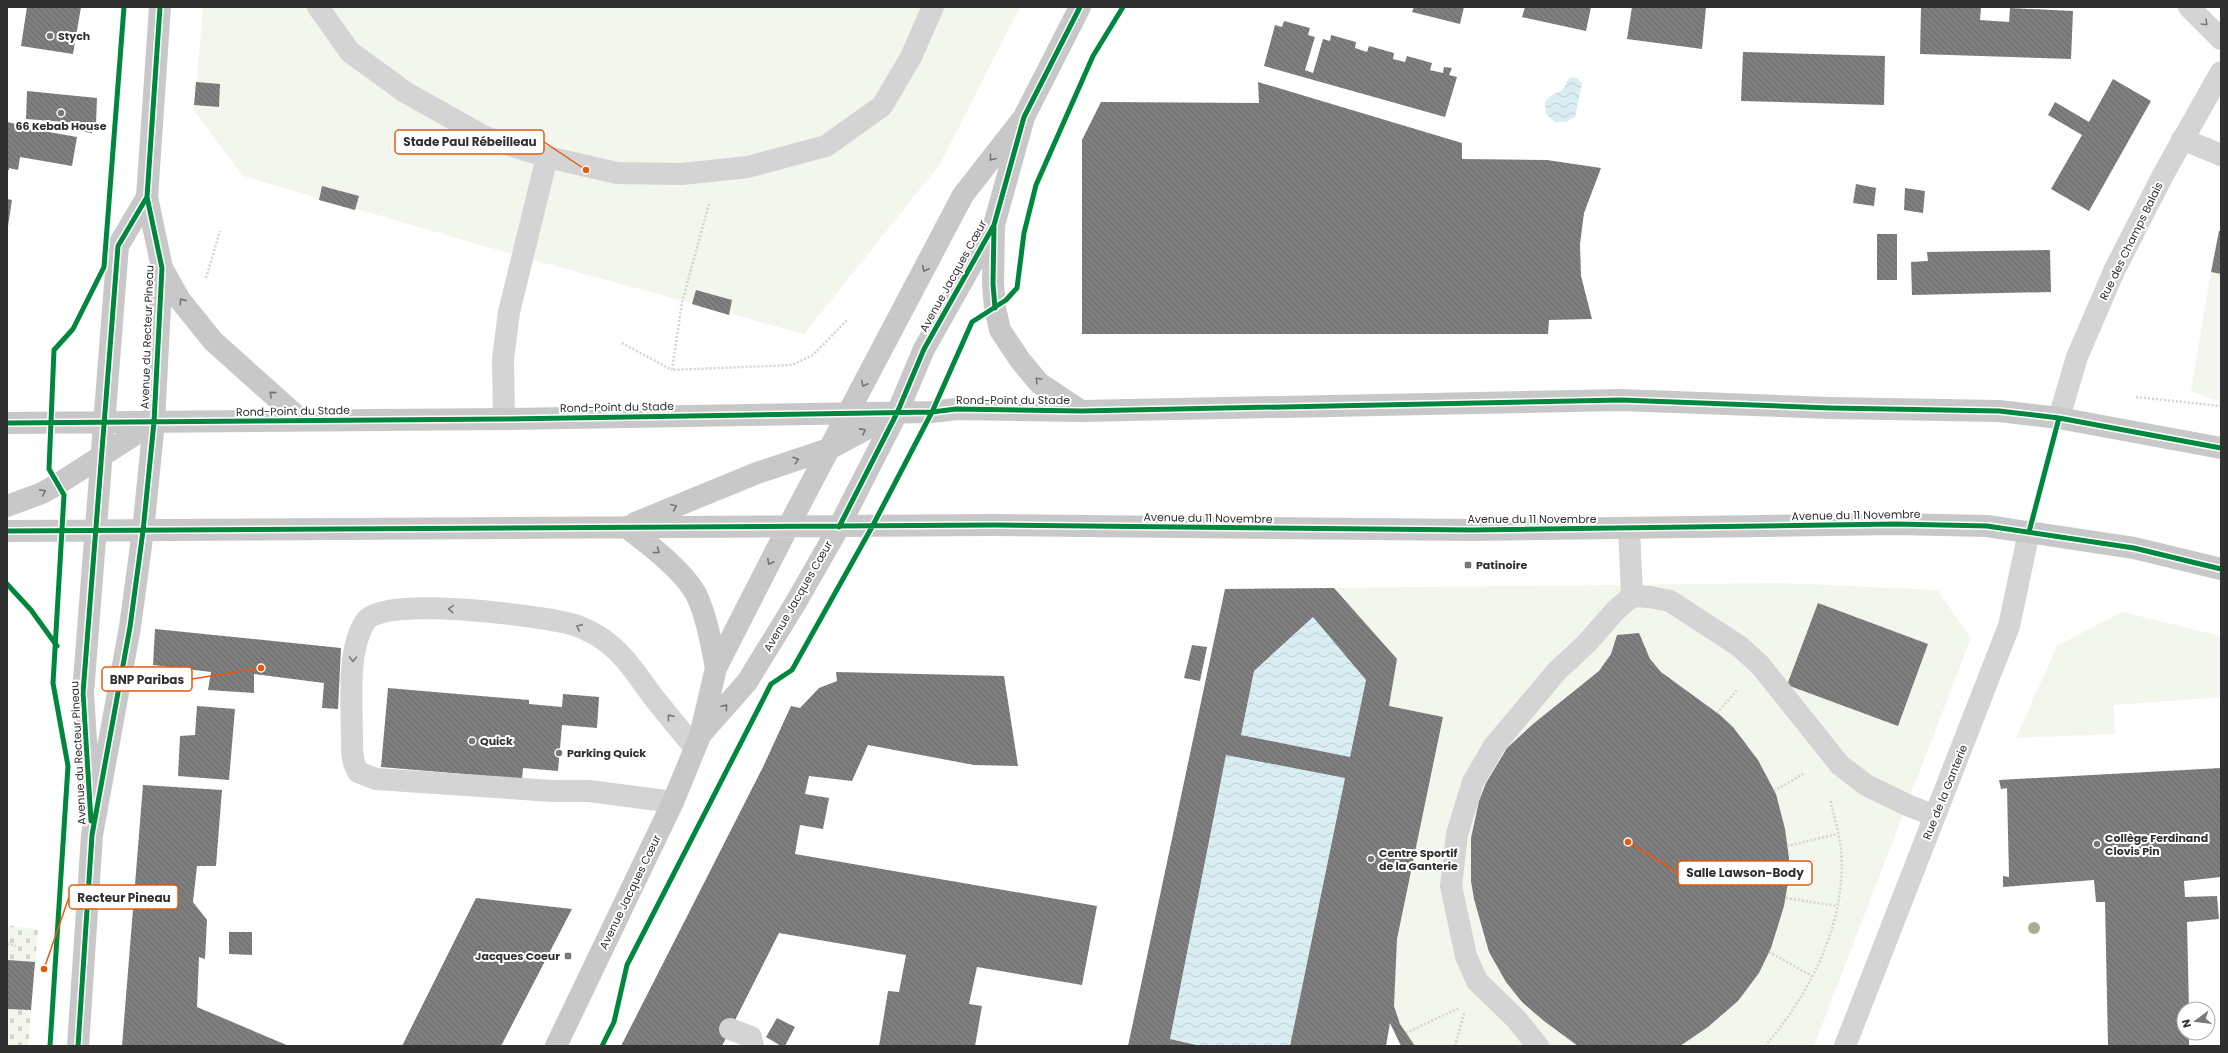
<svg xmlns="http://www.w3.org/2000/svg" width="2228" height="1053" viewBox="0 0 2228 1053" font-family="Poppins,sans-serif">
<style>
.grass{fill:#f3f6ed}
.cemetery{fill:url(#cemetery-stones)}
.water{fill:url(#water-waves)}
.building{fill:url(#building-back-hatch);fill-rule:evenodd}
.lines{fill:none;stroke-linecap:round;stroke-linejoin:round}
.path{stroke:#d4d4d4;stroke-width:2.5;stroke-dasharray:2 2;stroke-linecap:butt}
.minor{stroke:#d4d4d4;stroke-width:22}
.major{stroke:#c8c8c8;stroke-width:22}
.cycleway-casing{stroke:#fff;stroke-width:8}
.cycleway{stroke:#00873e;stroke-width:5}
.tree{fill:#a5b093}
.oneway{stroke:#7a7a7a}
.oneway2{stroke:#747474}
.poi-dot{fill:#787878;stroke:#fff;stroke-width:1.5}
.labels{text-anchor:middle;stroke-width:4;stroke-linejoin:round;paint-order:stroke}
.poi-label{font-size:11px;font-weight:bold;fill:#303030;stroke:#fff;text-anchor:start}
.street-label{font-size:11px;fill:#303030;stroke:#fff}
.leader{fill:none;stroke:#e8590c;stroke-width:1.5}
.callout-dot{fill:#e8590c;stroke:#fff;stroke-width:1.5}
.callout{fill:#fff;stroke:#e8590c;stroke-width:1.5}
.callout-label{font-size:12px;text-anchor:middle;font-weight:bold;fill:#303030}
</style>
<defs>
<pattern id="cemetery-stones" width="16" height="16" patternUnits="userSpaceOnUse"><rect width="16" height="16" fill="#f3f6ed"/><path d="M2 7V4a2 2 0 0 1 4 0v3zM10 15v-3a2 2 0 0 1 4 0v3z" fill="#d1d3cc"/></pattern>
<pattern id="water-waves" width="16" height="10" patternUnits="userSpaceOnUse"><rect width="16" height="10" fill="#d9eef3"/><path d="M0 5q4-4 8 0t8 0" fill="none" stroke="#bbccd1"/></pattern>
<pattern id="building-back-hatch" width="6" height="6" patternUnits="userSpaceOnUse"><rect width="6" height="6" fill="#7f7f7f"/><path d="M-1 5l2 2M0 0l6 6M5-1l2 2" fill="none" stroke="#686868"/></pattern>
</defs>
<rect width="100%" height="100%" fill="#fff"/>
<path class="grass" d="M203 7H1020L940 164 804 334 522 257 243 176 194 111Z
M2211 272 2221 274V402L2191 391Z
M1783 583 1937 590 1971 638 1814 1046H1415L1400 1024 1394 1006 1397 939 1443 718 1389 706 1397 659 1334 588Z
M2122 612 2221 636V697L2114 705 2115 734 2016 738 2057 646Z"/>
<path class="cemetery" d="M7 925 38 930 28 1046H7Z"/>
<path class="water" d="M1572 77 1577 78 1582 83 1575 117 1566 122H1555L1546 114 1545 102C1550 95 1555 94 1562 90 1567 86 1565 80 1572 77Z
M1313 617 1366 680 1350 757 1241 735 1254 671Z
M1226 755 1345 778 1290 1046H1205L1170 1039Z"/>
<path class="building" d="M27 7H81L73 54 21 46Z
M1414 7H1464L1460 24 1412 12Z
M1525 7H1591L1586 31 1522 17Z
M1632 7H1706L1702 49 1627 39Z
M1921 7 1981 8 1980 20 2009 22 2010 8 2073 11 2071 59 1920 54Z
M1284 21 1310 28 1308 35 1315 37 1305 70 1313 73 1323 39 1330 41 1331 35 1356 42 1355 48 1367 52 1369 46 1394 53 1393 59 1405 62 1407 56 1432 63 1430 70 1443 73 1444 67 1452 68 1449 75 1457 77 1445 117 1264 66 1275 25 1282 27Z
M1743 52 1885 56 1884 105 1741 101Z
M2113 79 2151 101 2089 211 2051 189 2082 135 2048 115 2055 102 2089 122Z
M196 82 220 84 219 107 194 105Z
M1258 82 1462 143V159L1547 160 1601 168 1584 213 1580 244 1581 276 1592 319 1549 320 1548 334H1082V140L1101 102 1259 103Z
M27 91 97 98 96 124 93 125 92 133 79 131 78 123 26 119Z
M7 122 26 126V128L77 137 72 166 20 157 18 170 9 168V170H7Z
M1856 184 1876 188 1874 206 1853 203Z
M322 186 359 196 355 210 319 200Z
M1905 188 1925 191 1923 213 1904 210Z
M7 199 12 200 8 226H7Z
M2219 231H2221V274L2211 272Z
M1877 234H1897V280H1877Z
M2050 250 2051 292 1912 295 1911 262 1928 261 1927 252Z
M696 290 732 300 729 315 692 304Z
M1334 588 1397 659 1389 706 1443 717 1397 939 1394 1006 1400 1024 1415 1046H1401L1390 1023 1386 1046H1290L1345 778 1226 755 1170 1039 1201 1046H1128L1225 589ZM1313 617 1366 680 1350 757 1241 735 1254 671Z
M1818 603 1928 644 1898 726 1787 685Z
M155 629 341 648 338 709 322 708 324 683 254 674V693L208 690 211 672 153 665Z
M1639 633 1650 659 1661 672 1720 715 1733 727 1758 760 1776 794 1785 829 1789 858 1788 882 1784 906 1771 948 1759 973 1738 1001 1708 1027 1680 1046H1578L1544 1021 1522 1002 1506 982 1489 952 1474 899 1471 881V838L1479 801 1486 783 1507 748 1533 724 1599 671 1611 654 1617 635Z
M1192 645 1207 647 1200 681 1184 678Z
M836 672 1004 676 1018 766 974 765 868 745 852 781 809 776 805 794 829 798 823 829 800 825 795 854 1097 906 1082 985 977 967 969 1004 982 1006 975 1046H879L888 991 899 992 906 955 779 933 722 1046H621L763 767 791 706 800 708 819 688 837 681Z
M388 688 529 700V704L562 707 563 694 599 697 597 728 562 725 558 771 523 768 522 779 381 767Z
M197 706 235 709 229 780 178 776 180 736 195 735Z
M2221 768V877L2184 881 2185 897 2217 896 2219 919 2187 922 2189 1009H2184V1033H2189V1046H2108L2105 902H2096L2094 880 2003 887V876L2009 877 2007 788 2001 789 1999 780Z
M143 785 222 790 216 866H197L193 902 207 920 205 959 199 957 197 1007 289 1046H122Z
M476 898 572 909 501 1046H402Z
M229 932H252V955L229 954Z
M8 960 35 962 31 1010 7 1009Z
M777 1018 795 1027 785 1046H781L766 1037Z"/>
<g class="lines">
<path class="path" d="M709 204 682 302 672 370 792 365 813 355 848 319
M206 278 220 231
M622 343 672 370
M2136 397 2221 406
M1717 713 1738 689
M1774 791 1805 773
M1787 846 1838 834
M1786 898 1837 906
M7 944 16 946
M1769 952 1812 976
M1406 1033 1459 1008
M1455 1046 1464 1013
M1765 1046C1811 993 1847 921 1841 850 1839 832 1834 816 1830 799"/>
<path class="minor" d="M318 7 350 52 405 92 485 137 547 157 617 173 682 174 748 167 826 146 882 106 911 57 933 7
M2189 7 2221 39
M2182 139 2221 155
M2059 418 2077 357 2114 271 2163 175 2221 72
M504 419 503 359 509 312 547 157
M1629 528 1632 596
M673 802 589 791H553L376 779 358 772 354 763 352 752C353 715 345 653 365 622 381 594 540 616 571 624 580 626 591 632 598 636 622 651 635 672 651 694 665 712 680 730 695 748
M730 1029 751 1037 753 1046
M1538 1046 1517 1020 1477 981 1466 956 1451 886 1457 834 1473 782 1494 746 1557 671 1586 644 1616 610 1632 596 1650 597 1670 601 1739 646 1760 665 1840 765 1866 785 1907 805 1935 816
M1845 1046 2009 626 2029 532"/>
<path class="major" d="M994 228 993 284 995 308 1000 330 1020 360 1039 383 1081 411
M162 268 180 300 213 341 301 420
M7 423 504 419 932 412 956 409 1081 411 1621 400 1830 408 1999 411 2059 418 2221 448
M7 506 42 493 58 484 153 423
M635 523 757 473 829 449 894 414
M626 527C648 544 683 570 696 594 707 617 711 643 716 668
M7 531 994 525 1472 530 1896 524 1987 526 2134 548 2221 569
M702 733 747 682 795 604 839 527 897 413 924 349 994 225 1024 117 1080 7
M90 803 83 693 118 246 147 197
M78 1046 92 835 130 627 143 531 154 422 162 268 147 197 160 7
M556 1046 673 802 700 736 716 668 788 527 963 195 1024 117"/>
<defs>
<path id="cycleway" d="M994 227 993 284 995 308
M7 423 504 419 932 412 956 409 1081 411 1621 400 1830 408 1999 411 2059 418 2221 448
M839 527 897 413 924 349 994 225 1024 117 1080 7
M7 531 994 525 1472 530 1896 524 1987 526 2134 548 2221 569
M2029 532 2059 418
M7 584 31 610 57 646
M91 821 83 693 118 246 147 197
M50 1046 68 766 53 683 64 495 49 469 54 350 73 329 104 267 124 7
M78 1046 92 835 130 627 143 531 154 422 162 268 147 197 160 7
M602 1046 614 1022 627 965 771 684 792 670 872 527 932 412 972 322 1006 300 1017 288 1024 233 1036 185 1093 56 1123 7"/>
</defs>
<use href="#cycleway" class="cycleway-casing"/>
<use href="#cycleway" class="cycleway"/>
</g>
<circle class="tree" cx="2034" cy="928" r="6"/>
<defs><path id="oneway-chevron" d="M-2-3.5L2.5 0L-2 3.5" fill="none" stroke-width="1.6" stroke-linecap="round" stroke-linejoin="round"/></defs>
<g class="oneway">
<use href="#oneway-chevron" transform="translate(2205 23) rotate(45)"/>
<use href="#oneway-chevron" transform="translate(451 609) rotate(-177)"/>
<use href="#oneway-chevron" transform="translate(579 627) rotate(-155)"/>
<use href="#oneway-chevron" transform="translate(353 659) rotate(91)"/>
<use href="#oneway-chevron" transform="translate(670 717) rotate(-129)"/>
</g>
<g class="oneway2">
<use href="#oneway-chevron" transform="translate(992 158) rotate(128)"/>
<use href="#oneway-chevron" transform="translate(925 269) rotate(117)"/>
<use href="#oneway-chevron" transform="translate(182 301) rotate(-125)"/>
<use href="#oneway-chevron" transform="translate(1038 380) rotate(-135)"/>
<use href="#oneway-chevron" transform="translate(864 384) rotate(117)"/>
<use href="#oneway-chevron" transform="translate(272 394) rotate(-139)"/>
<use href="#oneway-chevron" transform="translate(863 431) rotate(-28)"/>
<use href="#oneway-chevron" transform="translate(796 460) rotate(-18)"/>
<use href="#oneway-chevron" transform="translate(43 492) rotate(-26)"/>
<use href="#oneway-chevron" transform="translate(674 507) rotate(-23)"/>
<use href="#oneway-chevron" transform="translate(657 551) rotate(37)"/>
<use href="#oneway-chevron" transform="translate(770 562) rotate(117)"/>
<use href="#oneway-chevron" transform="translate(725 707) rotate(-49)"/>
</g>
<g class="poi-dot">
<circle cx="50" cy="36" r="4"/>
<circle cx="61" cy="113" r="4"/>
<rect x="1464" y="561" width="8" height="8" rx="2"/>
<circle cx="472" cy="741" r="4"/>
<circle cx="559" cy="753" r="4"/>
<circle cx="2097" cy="844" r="4"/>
<circle cx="1371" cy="859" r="4"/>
<rect x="564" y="952" width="8" height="8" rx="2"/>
</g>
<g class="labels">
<g class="poi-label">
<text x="58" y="40">Stych</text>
<text x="61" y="130" text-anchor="middle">66 Kebab House</text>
<text x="1476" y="569">Patinoire</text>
<text x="480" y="745">Quick</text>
<text x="567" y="757">Parking Quick</text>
<text x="2105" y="842">Collège Ferdinand<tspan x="2105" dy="13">Clovis Pin</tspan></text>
<text x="1379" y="857">Centre Sportif<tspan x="1379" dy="13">de la Ganterie</tspan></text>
<text x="560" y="960" text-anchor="end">Jacques Coeur</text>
</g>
<g class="street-label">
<text transform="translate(2131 241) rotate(-64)" y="4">Rue des Champs Balais</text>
<text transform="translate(953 276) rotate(-61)" y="4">Avenue Jacques Cœur</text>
<text transform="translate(147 337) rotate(-88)" y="4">Avenue du Recteur Pineau</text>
<text x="1013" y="404">Rond-Point du Stade</text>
<text transform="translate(617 407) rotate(-1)" y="4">Rond-Point du Stade</text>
<text transform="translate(293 411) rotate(-1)" y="4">Rond-Point du Stade</text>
<text transform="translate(1856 515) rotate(-1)" y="4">Avenue du 11 Novembre</text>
<text transform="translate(1208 518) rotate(1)" y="4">Avenue du 11 Novembre</text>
<text x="1532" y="523">Avenue du 11 Novembre</text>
<text transform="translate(798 596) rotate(-60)" y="4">Avenue Jacques Cœur</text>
<text transform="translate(78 753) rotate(-93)" y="4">Avenue du Recteur Pineau</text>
<text transform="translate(1945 792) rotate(-68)" y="4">Rue de la Ganterie</text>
<text transform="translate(630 892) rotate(-64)" y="4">Avenue Jacques Cœur</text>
</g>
</g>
<path class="leader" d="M586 170L544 142M261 668L192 679M1628 842L1678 873M44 969L69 897"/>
<g class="callout-dot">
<circle cx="586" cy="170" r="4"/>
<circle cx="261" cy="668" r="4"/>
<circle cx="1628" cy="842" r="4"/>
<circle cx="44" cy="969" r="4"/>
</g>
<g class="callout">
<rect x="395" y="130" width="149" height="24" rx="4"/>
<rect x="102" y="667" width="90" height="24" rx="4"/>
<rect x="1678" y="861" width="134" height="24" rx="4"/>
<rect x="69" y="885" width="109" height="24" rx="4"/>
</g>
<g class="callout-label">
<text x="470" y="146">Stade Paul Rébeilleau</text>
<text x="147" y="684">BNP Paribas</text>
<text x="1745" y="877">Salle Lawson-Body</text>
<text x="124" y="902">Recteur Pineau</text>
</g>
<rect width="2228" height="1053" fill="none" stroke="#303030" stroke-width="16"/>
<g transform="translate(2196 1021) rotate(255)"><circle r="19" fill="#ffffff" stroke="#acacac"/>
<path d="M0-3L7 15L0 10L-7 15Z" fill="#787878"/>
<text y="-6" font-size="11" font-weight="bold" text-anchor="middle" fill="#303030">N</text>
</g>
</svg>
